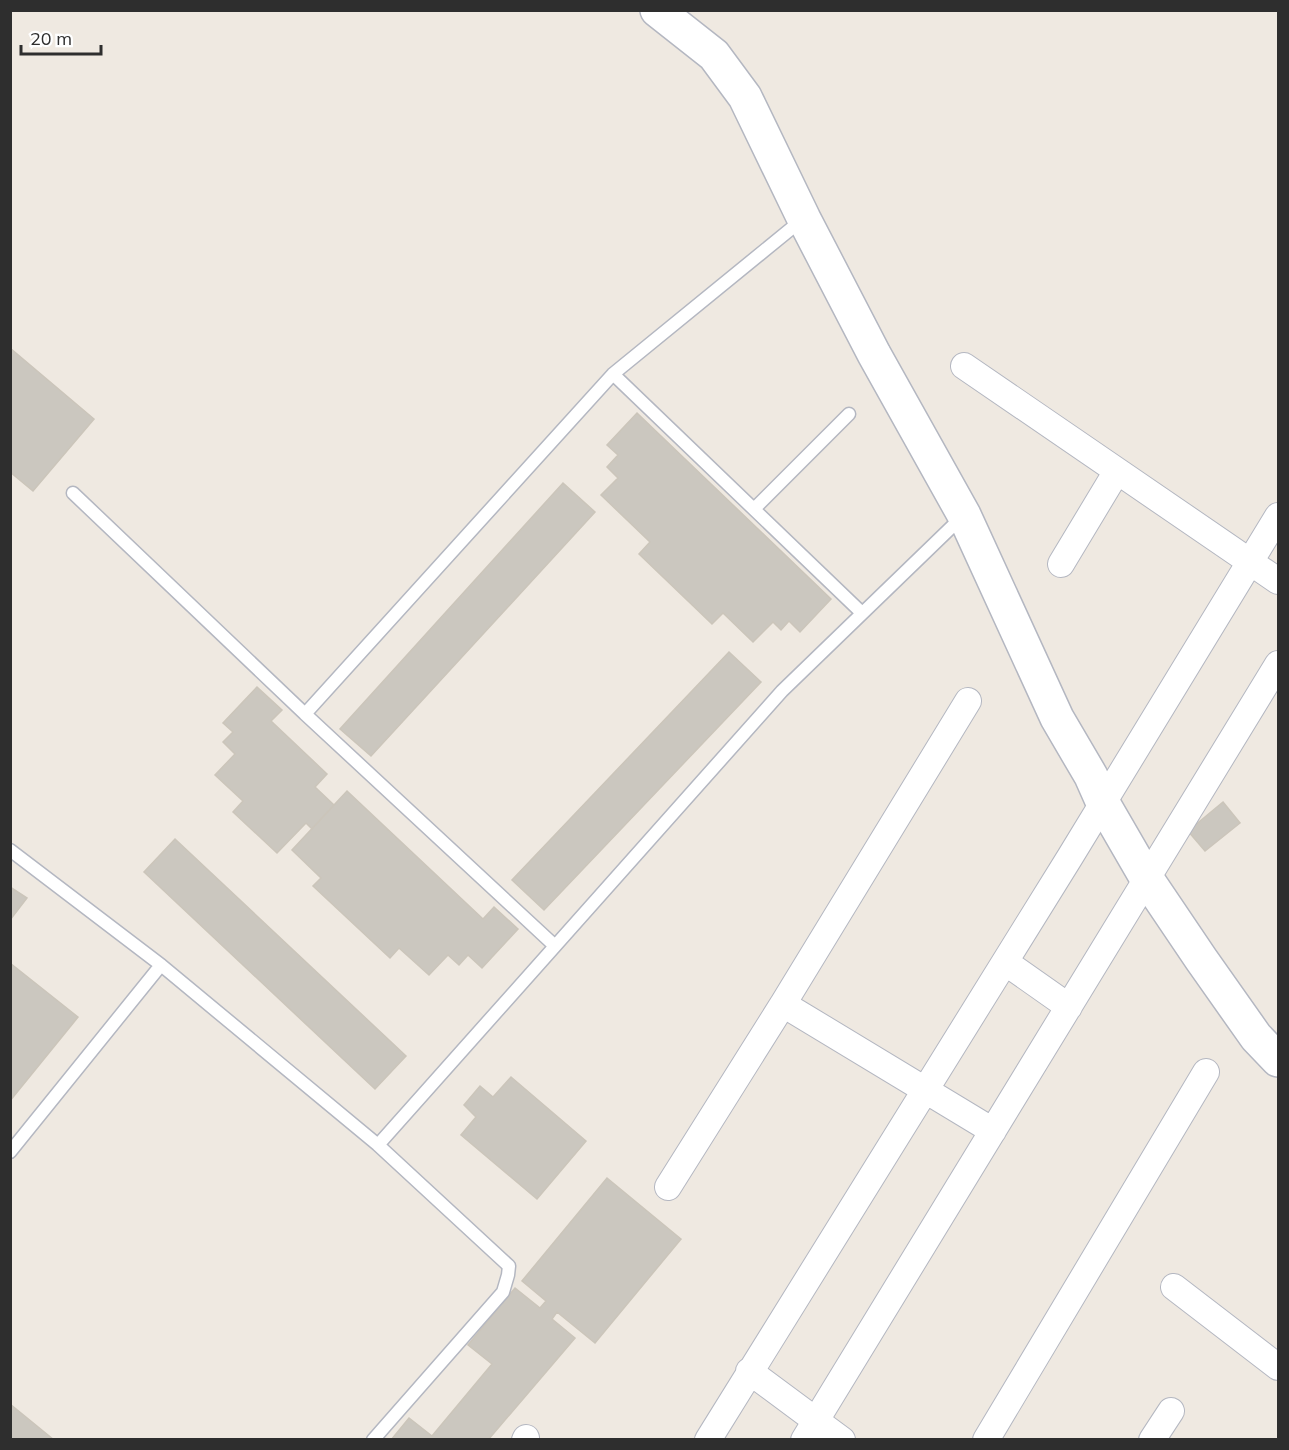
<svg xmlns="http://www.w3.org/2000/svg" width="1289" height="1450" font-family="Mulish,sans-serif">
<rect width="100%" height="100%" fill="#efe9e1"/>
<path fill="#cbc7bf" stroke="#cbc5ba" stroke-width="1.5" d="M10 348 94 419 33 491 10 472Z
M637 413 831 599 800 632 789 621 781 630 773 622 753 642 723 613 712 624 639 554 650 542 601 495 618 478 607 467 618 455 607 445Z
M563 483 595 512 371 756 340 729Z
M729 652 761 682 544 910 512 880Z
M257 687 282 710 271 721 327 774 315 787 334 805 312 829 306 823 277 853 233 812 243 801 215 775 235 754 223 742 233 732 223 723Z
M347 791 483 919 494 907 518 929 482 968 468 955 459 965 448 955 429 975 399 948 390 958 313 886 321 878 292 850Z
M1223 802 1240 823 1205 851 1188 831Z
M175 839 406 1056 375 1089 144 872Z
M10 887 27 898 10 920Z
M10 963 78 1017 10 1101Z
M511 1077 586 1141 537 1199 461 1135 476 1117 464 1105 480 1086 493 1097Z
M607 1178 681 1239 595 1343 557 1312 552 1319 575 1338 488 1440H391L409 1418 432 1436 492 1364 468 1345 515 1288 540 1308 546 1301 522 1281Z
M10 1404 54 1440H10Z"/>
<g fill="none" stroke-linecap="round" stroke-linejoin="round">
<defs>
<path id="lane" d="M613 374 862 613
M73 493 305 714 613 374 803 219
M754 509 849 414
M305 714 555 946
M10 850 161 965 378 1145
M10 1152 161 965
M373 1440 503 1292 508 1275 509 1266 378 1145 782 691 963 516"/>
<path id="street" d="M964 366 1278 581
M1061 564 1117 471
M968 701 783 1004 993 1131
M1005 962 1069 1007
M668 1187 783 1004
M1174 1287 1278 1367
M749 1371 842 1440
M525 1440 526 1438
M708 1440 1070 857 1278 516
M804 1440 1278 664
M986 1440 1206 1072
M1152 1440 1171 1411"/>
<path id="secondary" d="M657 10 714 55 745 97 804 219 874 354 964 515 1057 718 1091 776 1103 803 1147 879 1201 959 1256 1037 1278 1060"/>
</defs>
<use href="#lane" stroke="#b4b7c1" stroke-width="15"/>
<use href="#street" stroke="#b4b7c1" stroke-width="28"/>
<use href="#secondary" stroke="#b4b7c1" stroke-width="36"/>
<use href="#lane" stroke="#fff" stroke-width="12"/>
<use href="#street" stroke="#fff" stroke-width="26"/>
<use href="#secondary" stroke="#fff" stroke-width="33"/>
</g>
<rect width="1289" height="1450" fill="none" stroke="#2e2e2e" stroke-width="24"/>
<path d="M21 45v9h80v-9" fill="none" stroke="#2e2e2e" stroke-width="3"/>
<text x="30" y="45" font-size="18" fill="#2e2e2e" stroke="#ffffff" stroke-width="4.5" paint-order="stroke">20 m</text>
</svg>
